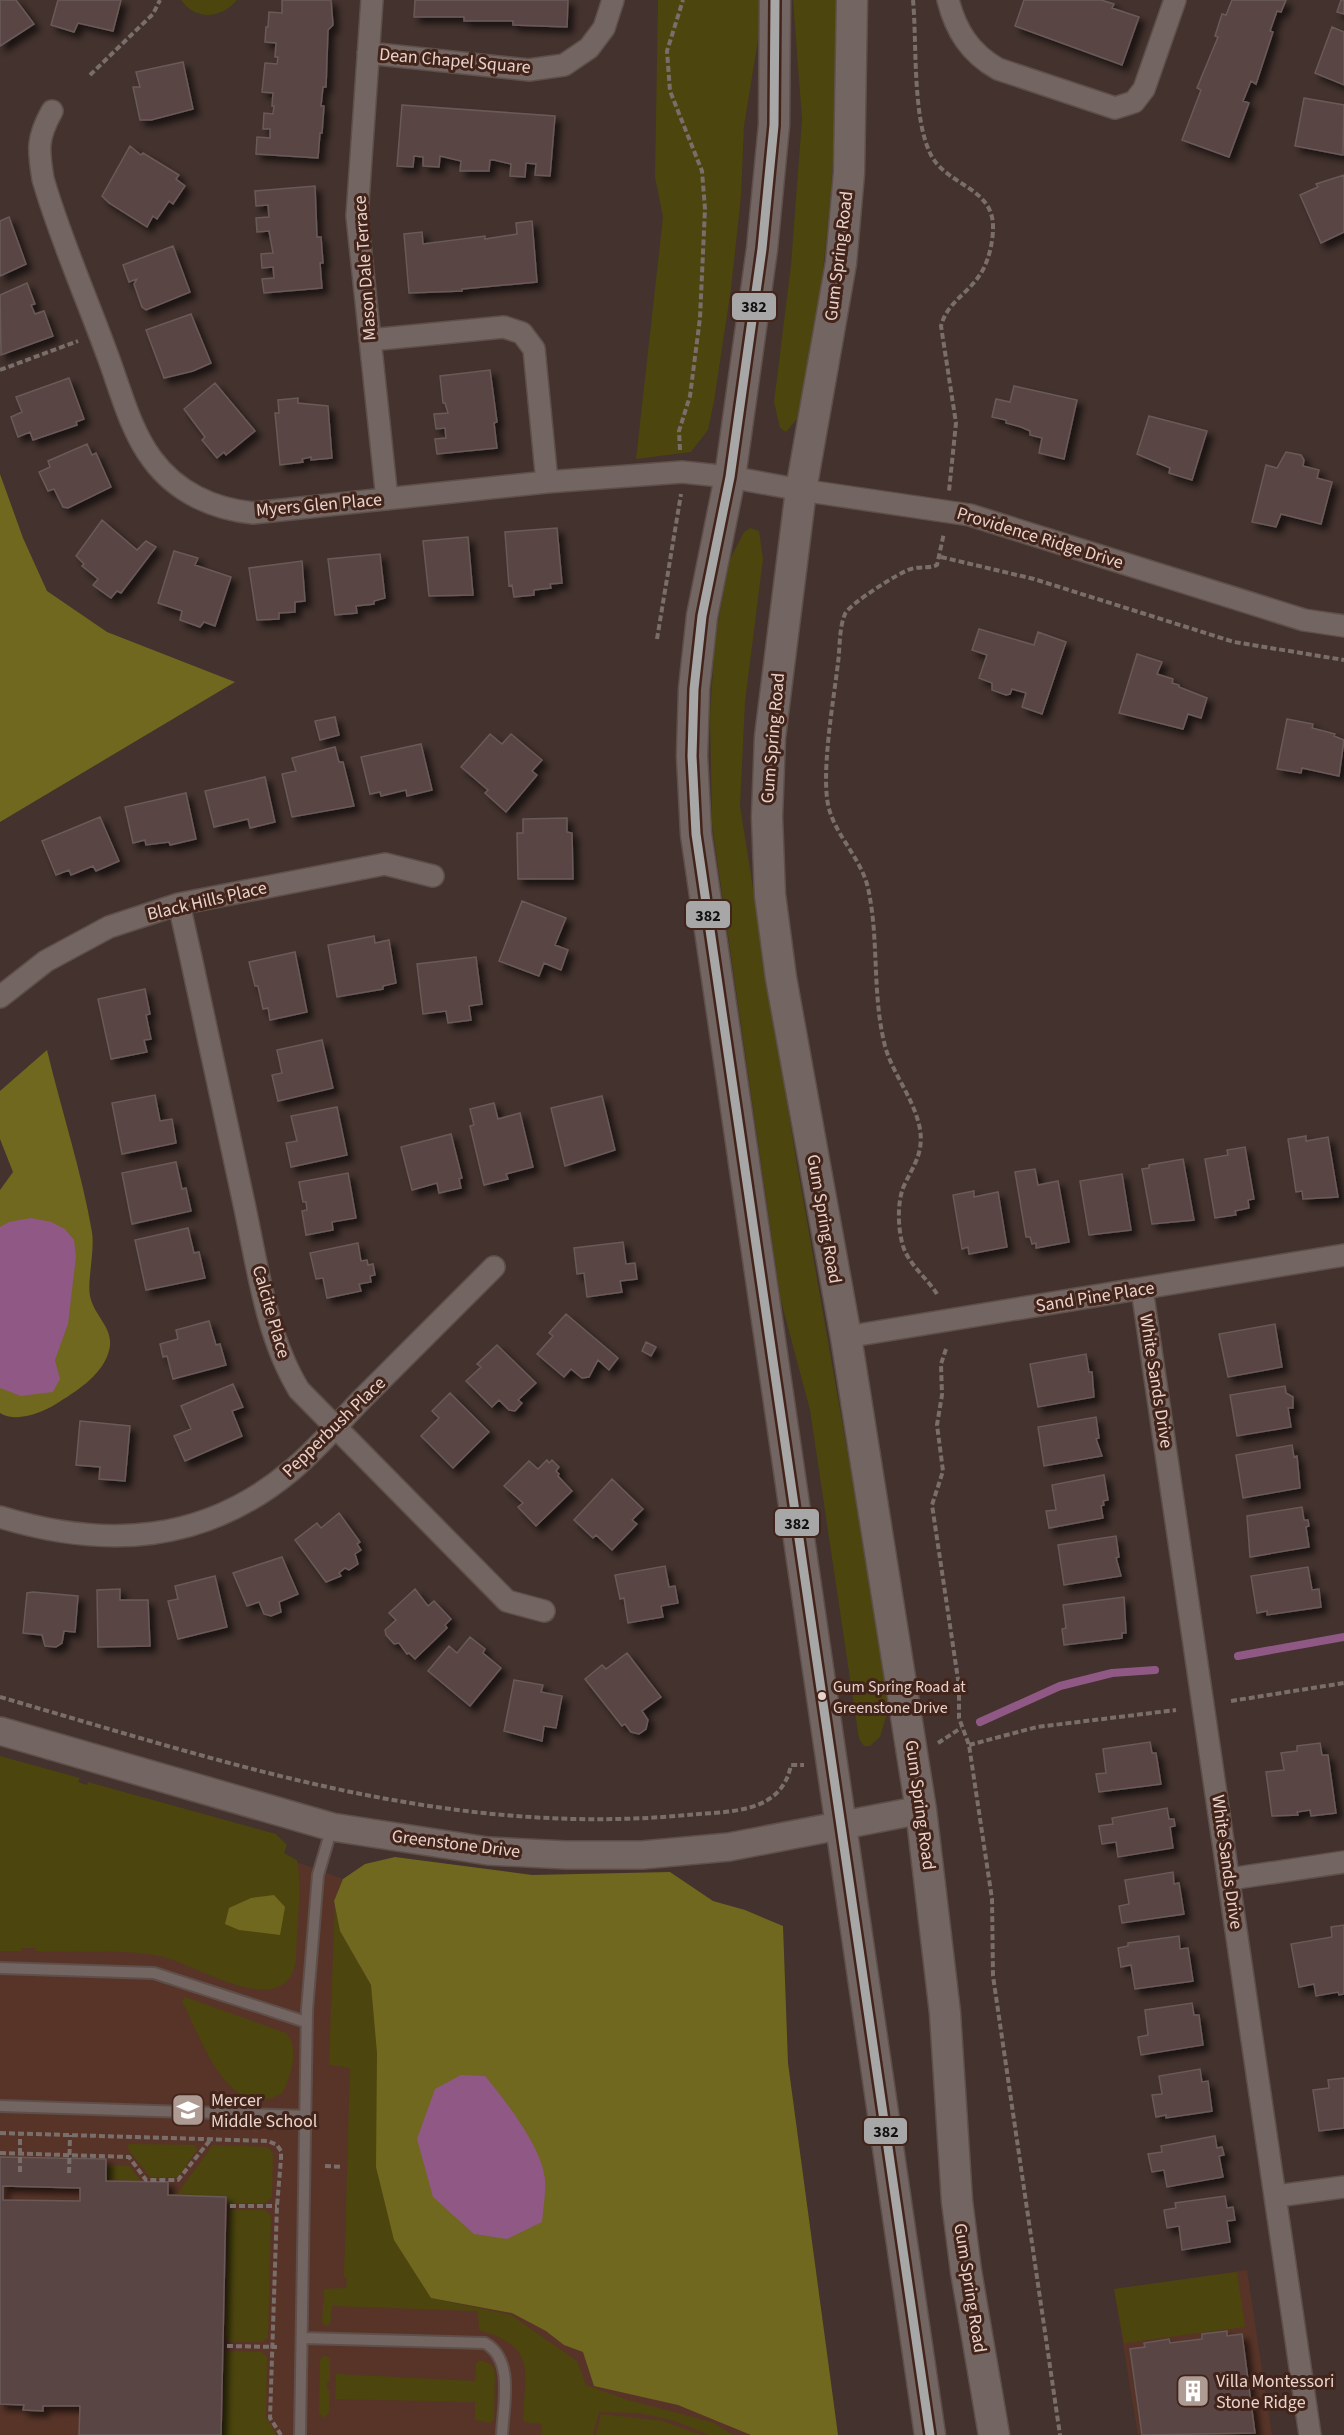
<svg xmlns="http://www.w3.org/2000/svg" width="1344" height="2435" font-family="'Source Sans 3',sans-serif">
<defs>
<filter id="shadow"><feDropShadow dx="5.5" dy="5.5" stdDeviation="3" flood-color="#0009"/></filter>
</defs>
<rect width="100%" height="100%" fill="#43322d"/>
<path fill="#583428" d="M0 1769 280 1856 343 1879 334 1901 340 1931 371 1985 494 2301 806 2435H0Z
M1247 2270 1272 2435H1138L1114 2289Z"/>
<path fill="#4c450e" d="M181 0H237C221 19 196 21 181 0Z
M658 0H763V9L744 126 741 196 731 289 714 401 708 430 691 452 636 459 663 217 655 177Z
M793 0H839C837 141 829 281 797 419L786 432 780 428 774 402 791 265 802 119Z
M750 528 759 531 763 559 745 702 740 806 796 1159 849 1461 856 1477 891 1700 880 1737 870 1746H864L859 1739 810 1410 781 1301 712 824 710 715 715 639 729 561 744 532Z
M0 1756 80 1778 78 1782 87 1785 88 1782 276 1834 287 1845 284 1853 297 1860C302 1885 298 1911 297 1937 296 1947 297 1959 294 1969 277 2018 196 1965 164 1957 123 1948 78 1953 36 1951V1948H21V1951H0Z
M335 1903 340 1931 371 1985 377 2052 431 2298 511 2315 577 2361 586 2385 628 2400 712 2422 733 2435H709L675 2421 639 2413 599 2412 593 2435H542V2424L525 2422 523 2420C525 2369 537 2347 479 2330L478 2311 332 2306 330 2324 326 2326 322 2322 324 2289 346 2288 347 2278 344 2277 350 2068 330 2065 329 2062Z
M185 1997 286 2033C300 2046 291 2078 282 2093 228 2125 201 2037 182 2001Z
M129 2144 195 2145 197 2150 178 2177H150L127 2148Z
M213 2145 267 2147 273 2153 272 2197 266 2203H228V2197L177 2194Z
M107 2165 129 2166 141 2181 107 2180Z
M229 2210H265L271 2216 268 2337 262 2342H230L225 2336Z
M1237 2272 1245 2327 1124 2343 1114 2289Z
M225 2351 262 2352 267 2357 266 2417 276 2435H222Z
M324 2355 330 2358V2381H327V2389L330 2390 329 2412 324 2418 319 2413 320 2360Z
M480 2360 492 2365 495 2372 494 2419 490 2423 475 2420V2402L335 2399 336 2374 475 2381 476 2363Z
M601 2414 663 2421 701 2435H596Z"/>
<path fill="#70681e" d="M0 474 23 538 47 591 107 632 235 682 0 822Z
M47 1050C61 1109 82 1173 92 1232 95 1251 87 1281 90 1296 95 1319 117 1329 108 1354 100 1377 75 1392 56 1404 41 1413 16 1423 0 1413V1190L13 1172 0 1139V1091Z
M395 1857 532 1875 670 1872 713 1901 745 1910 783 1926 788 2063 838 2435H751L678 2405 594 2386 583 2352 564 2345 546 2331 512 2313 431 2298 394 2240 376 2167 377 2053 371 1985 340 1931 334 1901 343 1879 365 1864Z
M274 1895 285 1907 280 1935 239 1930 225 1924 229 1908 251 1898Z"/>
<path fill="#8f5885" d="M31 1218 51 1222 65 1229 74 1240 76 1256 68 1324 55 1360 60 1379 53 1392 21 1396 0 1388V1227L9 1222Z
M461 2075 485 2076C505 2100 543 2149 545 2180 546 2194 543 2209 542 2222L507 2239 474 2234 433 2197 417 2139 435 2089Z"/>
<g fill="none" stroke-linecap="round" stroke-linejoin="round">
<path stroke="#8f5885" stroke-width="8" d="M1238 1656 1344 1637
M980 1722 1060 1686 1112 1673 1155 1670"/>
</g>
<path fill="#5a4445" stroke="#695a59" stroke-width="1.5" fill-rule="evenodd" filter="url(#shadow)" d="M0 0H16L34 24 0 46Z
M58 0H121L113 31 78 23 74 32 51 25Z
M282 0H331L333 25 328 30 326 87H323L321 106H324L322 133H320L318 158 256 154 257 137 270 138V129H263L264 113 273 114 274 106H272L273 93 262 92 265 63 277 64 278 57H275L276 43 265 42 266 27H268L269 12 282 13Z
M415 0H568L567 27 513 25V21H464V17H414Z
M1024 0H1101L1114 4 1112 8 1139 17 1122 65 1015 26Z
M1232 0H1286L1281 12 1277 11 1270 31 1273 32 1256 84 1251 81 1243 101 1249 103 1229 157 1182 140 1201 90 1197 88 1218 37 1215 36 1222 14 1226 15Z
M1341 0H1344V14L1337 12Z
M1332 27 1344 32V85L1315 73Z
M183 62 193 109 151 120H140L133 87H140L136 72Z
M1304 98 1344 105 1343 155 1295 146Z
M402 105 555 116 550 176 535 175 536 164 526 163 525 177 510 176 511 164 494 160H490L489 171H460L461 161 440 156 439 167 423 166V157L414 156 413 167 397 166Z
M130 146 141 155 143 153 179 175 176 179 185 186 173 204 169 201 157 219 153 216 147 227 109 203 102 196Z
M1344 175V232L1321 243 1300 195 1318 187 1316 184Z
M315 186 317 237H321L323 263H320L322 288 264 293 262 279 274 278 273 267 262 268 261 254 273 253 269 231 257 232 256 218 269 217 268 205 256 206 255 191Z
M9 217 26 264 0 276V221Z
M532 221 537 282 462 289V291L409 293 404 234 422 232 423 244 485 236V239L517 234 516 223Z
M173 246 190 292 146 310 142 307 134 284 137 279 129 282 123 265Z
M27 283 35 304 31 305 35 314 44 311 53 336 1 355 0 295Z
M191 314 211 363 193 371 164 378 146 330Z
M490 370 497 422 494 423 497 448 437 454 435 439 446 438 445 428 436 429 434 414 448 413 445 403H443L440 376Z
M69 378 84 419 76 422 77 425 33 440 30 432 18 437 11 417 22 412 16 397Z
M215 383 255 431 226 455 224 452 217 458 202 440 205 437 184 409Z
M1014 386 1077 400 1064 459 1039 453 1042 438 1030 435V431L1021 427 1006 423V420L992 417 996 399 1010 402Z
M298 398V403L328 406 332 458 311 460V457L302 459 303 462 280 465 275 413H279L278 400Z
M1149 416 1207 431 1192 480 1169 473 1170 468 1137 454Z
M87 444 92 455 96 453 111 487 68 508 63 507 54 489 48 491 39 472 50 467 48 461Z
M1286 452 1301 455 1304 460 1303 466 1319 470 1317 478 1332 482 1321 524 1281 514 1276 527 1252 522 1266 465 1277 468Z
M102 520 137 550 146 541 156 547 121 593 117 591 111 598 93 585 98 579 82 566 84 564 76 556Z
M557 528 562 583 550 584 551 588 534 590V595L514 597 512 585 509 586 505 532Z
M468 537 473 595 429 596 423 541Z
M174 551 198 558 195 565 231 577 215 626 204 622 200 627 180 620 182 611 158 603Z
M380 554 385 598 374 601V604L356 606 357 613 335 615 328 559Z
M302 561 305 601 295 602V612L279 613V619L257 620 249 568Z
M979 629 1034 645 1038 632 1066 642 1042 714 1022 707 1026 693 1012 689 1010 694 1006 695 992 690V683L979 678 987 655 972 650Z
M1137 654 1162 662 1157 674 1173 679 1172 683 1179 685V687L1207 698 1201 718 1188 714 1183 729 1119 713Z
M335 717 339 735 320 740 315 721Z
M1287 719 1313 724 1312 728 1335 734 1334 736 1344 740 1339 776 1302 768 1301 773 1277 769Z
M490 734 502 744 511 734 542 760 532 771 537 775 506 812 485 793 488 790 461 767Z
M421 744 432 790 407 796 406 790 381 796 380 792 370 794 361 757Z
M335 747 339 762H343L354 806 292 817 282 774 296 771 292 758Z
M265 777 275 822 250 828 248 819 214 827 205 791Z
M186 793 196 839 170 845 169 842 146 845 145 840 133 843 125 807Z
M100 817 119 861 96 871 93 866 71 875 69 870 56 875 42 841Z
M567 818V832L572 833 573 879H518L517 833H523V819Z
M522 901 566 918 555 945 568 950 561 970 544 963 539 976 499 961Z
M374 936 375 943 389 940 396 983 383 986V989L337 997 328 945Z
M295 952 307 1012 270 1020 268 1008 263 1009 258 986H255L249 962Z
M476 957 482 1004 469 1006 471 1020 448 1023 446 1011 423 1014 417 964Z
M145 989 150 1014 146 1015 151 1039 144 1040 147 1052 111 1059 98 999Z
M322 1040 333 1088 278 1101 272 1075 282 1073 277 1050Z
M155 1095 160 1121 172 1119 176 1143 122 1154 112 1103Z
M602 1096 615 1150 565 1166 551 1108Z
M494 1103 498 1119 520 1113 533 1167 506 1174 508 1179 484 1185 470 1126 474 1125 470 1109Z
M337 1107 347 1155 291 1167 286 1143 297 1141 291 1116Z
M451 1134 462 1178 459 1179 461 1188 439 1193 437 1183 412 1190 401 1147Z
M1306 1136V1141L1328 1137 1338 1197 1303 1199 1302 1191 1296 1192 1288 1139Z
M1245 1147 1254 1199 1248 1200 1249 1208 1235 1211 1236 1215 1215 1218 1205 1159 1228 1155 1227 1150Z
M1183 1159 1194 1220 1152 1224 1142 1169 1149 1168V1165Z
M176 1162 182 1189 186 1188 191 1211 132 1224 122 1173Z
M1035 1169 1038 1185 1058 1181 1069 1242 1036 1248V1243L1032 1244 1030 1237H1026L1015 1172Z
M348 1173 356 1218 332 1222 333 1230 306 1235 302 1211 307 1210 306 1202H303L299 1182Z
M1122 1174 1131 1230 1089 1235 1080 1181Z
M974 1191V1197L998 1192 1007 1247 969 1254 968 1247 962 1249 953 1195Z
M188 1228 194 1253 199 1252 205 1278 146 1290 135 1240Z
M623 1242 626 1264 635 1263 637 1279 620 1281 622 1292 587 1297 584 1273 577 1274 574 1248Z
M358 1243 361 1261 367 1260 368 1265 373 1264 375 1275 370 1276 371 1282 359 1284 361 1291 327 1298 323 1278 316 1279 310 1253Z
M566 1314 618 1358 609 1370 598 1360 589 1377 582 1378 571 1369 564 1377 537 1354 553 1336 549 1333Z
M209 1321 216 1345 220 1344 226 1365 173 1379 167 1356 163 1357 160 1344 178 1339 176 1330Z
M1275 1324 1282 1367 1228 1377 1219 1334Z
M646 1342 656 1347 651 1356 642 1351Z
M497 1345 536 1383 518 1400 522 1403 515 1411 509 1410 499 1400 492 1407 466 1381 481 1367 477 1364Z
M1086 1354 1089 1372H1092L1094 1397 1038 1407 1030 1364Z
M233 1384 243 1407 232 1411 242 1436 185 1461 174 1436 191 1429 181 1406Z
M1285 1386 1286 1393 1293 1397V1408H1288L1291 1427 1237 1436 1230 1395Z
M450 1393 489 1432 453 1468 421 1436 439 1418 432 1411Z
M1096 1417 1099 1438 1096 1439 1102 1456 1044 1466 1038 1427Z
M80 1421 130 1426 125 1481 99 1479 100 1467 76 1465Z
M1292 1445 1294 1457 1297 1456 1300 1488 1243 1498 1236 1455Z
M547 1460 549 1463 552 1460 559 1467 556 1471 559 1474 558 1476 572 1491 536 1526 518 1507 523 1503 504 1486 529 1461 538 1469Z
M1104 1475 1108 1500 1103 1501 1104 1505 1101 1506 1103 1518 1049 1528 1046 1511 1056 1510 1052 1485Z
M612 1479 643 1509 632 1520 637 1524 612 1550 596 1535 593 1538 574 1520Z
M1302 1507 1304 1520H1308L1309 1526 1306 1527 1309 1547 1250 1557 1247 1516Z
M339 1513 360 1542 357 1544 361 1550 355 1554 358 1564 349 1570 345 1568 339 1573 341 1576 326 1582 295 1540 317 1523 321 1528Z
M1116 1536 1119 1557 1116 1558 1121 1576 1064 1585 1058 1545Z
M282 1557 298 1594 279 1602 281 1612 271 1616 264 1614 259 1602 247 1606 233 1573Z
M665 1566 669 1587 675 1586 678 1603 661 1606 663 1617 628 1623 624 1598 620 1599 615 1575Z
M1308 1567 1312 1590 1319 1589 1321 1607 1267 1615V1611L1257 1613 1251 1576Z
M215 1576 227 1627 178 1639 168 1601 178 1599 175 1586Z
M120 1589V1600H148L150 1646 98 1647 97 1590Z
M415 1589 428 1606 434 1601 451 1619 445 1625 447 1628 415 1659 409 1653 407 1654 399 1643 394 1644 386 1635 385 1630 396 1620 389 1613Z
M33 1592 78 1596 75 1632 64 1631 62 1643 56 1647 45 1646 42 1635 23 1633 27 1593Z
M1124 1597 1126 1633H1122V1638L1064 1645 1062 1629 1066 1628 1063 1605Z
M470 1637 485 1649 483 1653 501 1668 470 1706 428 1671 449 1646 457 1653Z
M627 1653 661 1697 642 1711 648 1720 646 1729 639 1734 631 1732 625 1724 622 1726 585 1679 602 1665 606 1669Z
M514 1680 543 1685 541 1692 562 1696 556 1728 544 1726 542 1741 504 1731Z
M1150 1742 1152 1753H1156L1161 1784 1099 1792 1096 1774 1106 1773 1103 1749Z
M1320 1743 1322 1755H1328L1336 1813 1311 1816 1310 1810 1297 1812 1298 1815 1272 1816 1266 1772 1284 1770 1281 1753 1297 1751V1746Z
M1167 1808 1169 1819H1174L1175 1826 1170 1827 1173 1848 1118 1857 1116 1842 1102 1844 1099 1826 1113 1824 1112 1818Z
M1173 1872 1174 1884 1179 1883 1184 1914 1122 1923 1119 1906 1129 1904 1125 1880Z
M1344 1925V1994L1339 1995 1338 1992 1316 1996 1314 1984 1299 1987 1291 1944 1332 1937 1331 1927Z
M1179 1936 1180 1949 1188 1948 1193 1981 1135 1989 1131 1965 1121 1967 1118 1948 1128 1946V1943Z
M1192 2003 1194 2015H1199L1203 2045 1141 2055 1138 2037 1148 2035 1145 2010Z
M1200 2069 1202 2082 1208 2081 1212 2111 1166 2118V2115L1156 2117 1152 2095 1162 2094 1159 2076Z
M1344 2078V2128L1319 2131 1313 2090 1329 2088 1328 2080Z
M1215 2136 1217 2148 1222 2147 1224 2155 1219 2156 1223 2177 1167 2187 1164 2170 1152 2172 1148 2154 1162 2152 1161 2146Z
M0 2157 106 2159V2181L168 2182V2195L226 2197 221 2435H79L80 2406H43V2411L23 2410 24 2405 0 2404ZM3 2186 80 2188V2201L3 2200Z
M1225 2196 1227 2208 1233 2207 1235 2220 1227 2221 1230 2242 1182 2250 1179 2226 1167 2228 1164 2210 1176 2208 1175 2203Z
M1227 2331V2336L1242 2334 1255 2433 1142 2435 1130 2349 1145 2347 1144 2343 1169 2339 1170 2343 1202 2339V2334Z"/>
<g fill="none" stroke-linecap="round" stroke-linejoin="round">
<defs>
<path id="service" d="M0 1968 154 1973 306 2022
M0 2106 306 2116
M302 2338 485 2343C515 2360 503 2406 502 2435
M300 2435 307 2010 318 1875 332 1827"/>
<path id="minor" d="M372 0 357 216 387 499
M948 0C956 31 970 53 998 69L1115 108 1134 102 1144 89 1175 0
M368 53 529 70 564 65 589 48 604 28 613 0
M52 111C37 138 38 149 43 179 60 238 86 296 107 354 120 388 130 430 152 459 176 492 213 509 253 513L547 482 682 472 730 477 801 490 970 515 1304 620 1344 626
M370 340 504 327 522 333 534 349 547 482
M179 904C201 1002 222 1100 243 1199 257 1262 265 1334 299 1390L507 1601 544 1611
M0 997 46 961 109 927 179 904 385 864 433 876
M1142 1289 1310 2435
M846 1337 1344 1255
M0 1517C105 1549 204 1544 292 1470 317 1449 339 1423 362 1399 406 1355 450 1311 494 1267
M1230 1879 1344 1862
M1277 2196 1344 2187"/>
<path id="tertiary" d="M0 1731 332 1827 488 1851 566 1855H642L729 1847 921 1810"/>
<path id="secondary" d="M775 0 774 125 762 249 730 477 702 616 694 689 692 756 696 834 930 2435
M852 0 849 173 841 263 801 490 770 737 767 817 770 895 781 978 846 1337 921 1810 945 2013 957 2201 966 2271 994 2435"/>
</defs>
<use href="#service" stroke="#5e4f4a" stroke-width="14"/>
<use href="#minor" stroke="#5e4f4a" stroke-width="24"/>
<use href="#tertiary" stroke="#5e4f4a" stroke-width="30"/>
<use href="#secondary" stroke="#5e4f4a" stroke-width="33"/>
<path stroke="#7a6e6a" stroke-width="4" stroke-dasharray="6 3" stroke-linecap="butt" d="M913 0C917 43 912 118 931 155 947 186 994 187 993 228 993 243 988 264 979 276 966 295 947 303 941 326L956 423 949 491
M90 75 153 14 160 0
M0 370 78 341
M680 450 679 431 690 396 700 318 705 209 702 171 670 91 667 51 683 0
M941 557 1034 579 1234 642 1344 660
M657 639 681 494
M937 1294C927 1278 909 1265 903 1246 898 1229 897 1205 903 1188 912 1167 924 1155 920 1129 914 1098 893 1075 885 1046 872 995 879 943 869 893 864 862 839 840 830 812 819 781 834 698 838 663 840 648 839 628 845 614 848 605 901 571 911 569 920 566 928 569 937 565L944 533
M946 1349 941 1364 942 1395 937 1425 943 1471 932 1505 959 1686V1718L969 1745 992 1899 993 1976 1060 2435
M0 1697C228 1763 446 1838 687 1815 728 1811 781 1815 791 1765H804
M1231 1701 1344 1683
M938 1743 961 1728
M969 1745 1037 1727 1176 1710
M0 2133 268 2141 277 2145 281 2151V2159L277 2206 270 2418 281 2435
M0 2153 129 2157 146 2180H178L211 2139
M325 2166 343 2167
M20 2172V2134
M69 2173 70 2135
M230 2206H277
M227 2346 277 2347"/>
<use href="#service" stroke="#736561" stroke-width="10"/>
<use href="#minor" stroke="#736561" stroke-width="21"/>
<use href="#tertiary" stroke="#736561" stroke-width="27"/>
<use href="#secondary" stroke="#736561" stroke-width="30"/>
<defs>
<path id="bus-1" d="M775 0 774 125 762 249 730 477 702 616 694 689 692 756 696 834 930 2435"/>
</defs>
<use href="#bus-1" stroke="#42241a" stroke-width="14"/>
<use href="#bus-1" stroke="#a7a7a7" stroke-width="9"/>
</g>
<defs>
<symbol id="school-square" viewBox="-11 -11 22 22"><rect x="-9" y="-9" width="18" height="18" rx="4" fill="#ae9b94" stroke="#42241a"/><path d="M0-5L7-2L0 1L-7-2ZM-4 1L0 2.5L4 1V4Q0 6-4 4Z" fill="#fff"/></symbol>
<symbol id="building-square" viewBox="-11 -11 22 22"><rect x="-9" y="-9" width="18" height="18" rx="4" fill="#ae9b94" stroke="#42241a"/><path d="M-4-6H4V6H1V3H-1V6H-4ZM-2.5-4.3h1.7v1.8h-1.7ZM.8-4.3h1.7v1.8H.8ZM-2.5-1h1.7V.8h-1.7ZM.8-1h1.7V.8H.8Z" fill="#fff"/></symbol>
</defs>
<g fill-rule="evenodd">
<use href="#school-square" x="169" y="2091" width="38" height="38"/>
<use href="#building-square" x="1174" y="2372" width="38" height="38"/>
</g>
<circle fill="#e8d3cc" stroke="#42241a" stroke-width="2" cx="822" cy="1696" r="5"/>
<g text-anchor="middle" dominant-baseline="central" stroke-width="6" stroke-linejoin="round" paint-order="stroke">
<g font-size="16" fill="#e8d3cc" stroke="#42241a" text-anchor="start">
<text x="833" y="1687">Gum Spring Road at<tspan x="833" dy="21">Greenstone Drive</tspan></text>
</g>
<g font-size="18" fill="#e8d3cc" stroke="#42241a">
<text transform="translate(455 61) rotate(5)">Dean Chapel Square</text>
<text transform="translate(839 256) rotate(-83)">Gum Spring Road</text>
<text transform="translate(365 268) rotate(-94)">Mason Dale Terrace</text>
<text transform="translate(319 505) rotate(-5)">Myers Glen Place</text>
<text transform="translate(1040 538) rotate(17)">Providence Ridge Drive</text>
<text transform="translate(773 738) rotate(-85)">Gum Spring Road</text>
<text transform="translate(207 901) rotate(-13)">Black Hills Place</text>
<text transform="translate(824 1219) rotate(80)">Gum Spring Road</text>
<text transform="translate(1095 1297) rotate(-9)">Sand Pine Place</text>
<text transform="translate(271 1312) rotate(74)">Calcite Place</text>
<text transform="translate(1156 1381) rotate(81)">White Sands Drive</text>
<text transform="translate(334 1427) rotate(-44)">Pepperbush Place</text>
<text transform="translate(920 1805) rotate(82)">Gum Spring Road</text>
<text transform="translate(456 1844) rotate(7)">Greenstone Drive</text>
<text transform="translate(1227 1862) rotate(82)">White Sands Drive</text>
<text transform="translate(970 2288) rotate(81)">Gum Spring Road</text>
</g>
<g font-size="18" fill="#e8d3cc" stroke="#42241a" text-anchor="start">
<text x="211" y="2100">Mercer<tspan x="211" dy="21">Middle School</tspan></text>
<text x="1216" y="2381">Villa Montessori<tspan x="1216" dy="21">Stone Ridge</tspan></text>
</g>
</g>
<g stroke="#42241a" stroke-width="2">
<rect x="731" y="292" width="46" height="29" rx="6" fill="#a7a7a7"/>
<rect x="685" y="900" width="46" height="29" rx="6" fill="#a7a7a7"/>
<rect x="774" y="1508" width="46" height="29" rx="6" fill="#a7a7a7"/>
<rect x="863" y="2117" width="45" height="28" rx="6" fill="#a7a7a7"/>
</g>
<g font-size="16" text-anchor="middle" font-weight="bold" fill="#111">
<text x="754" y="312">382</text>
<text x="708" y="921">382</text>
<text x="797" y="1529">382</text>
<text x="886" y="2137">382</text>
</g>
</svg>
